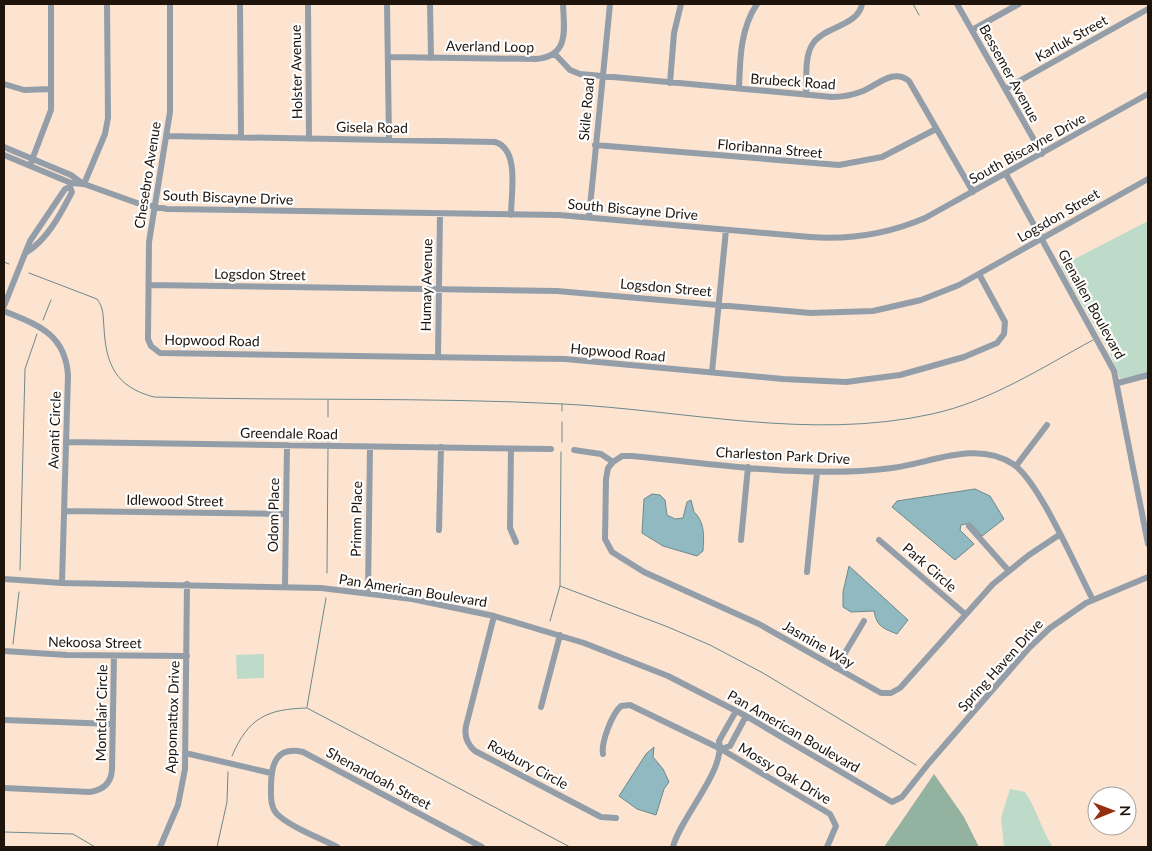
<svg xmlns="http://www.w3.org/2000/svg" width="1152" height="851" font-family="Lato,sans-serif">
<rect width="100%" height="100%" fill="#fce4d1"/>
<path fill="#bedbc9" d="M1148 221V373L1120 379 1110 353 1061 266Z
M264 654V678L237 679 236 655Z
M1010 789 1025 792C1037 809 1041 830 1053 847H1004L1001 818Z"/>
<path fill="#93b29f" d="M934 774 964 817 979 847H884Z"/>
<path fill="#91b9c1" stroke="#6e888b" d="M975 489 990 496 1004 519 982 536 970 523 961 525 960 530 974 544 955 560 892 507 897 501Z
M652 494 660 495 665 500 667 515 675 519 683 518 687 502 691 500 694 512C705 522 704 537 703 551L697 556 663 546 642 533 644 499Z
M849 566 908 620 897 634C883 628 877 627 874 611L851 612 843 607V592Z
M654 747 653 757 663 769 669 782 664 789 656 815 637 809 619 796 646 754Z"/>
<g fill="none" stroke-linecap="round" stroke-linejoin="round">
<path stroke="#6e888b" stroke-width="1" d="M913 4 919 15
M4 262 9 264
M29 273 97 299C104 308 103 317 104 328 106 365 116 387 154 397 290 401 427 397 563 404 685 410 810 441 932 414 991 401 1041 368 1093 340
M43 320 51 300
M562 411V404
M328 417V400
M328 442V436
M562 442V422
M561 452 560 586 668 627 710 645 763 673 916 765
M20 570 25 369 37 334
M327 573 328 448
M550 621 560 586
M13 644 19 592
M307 707 326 598
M232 756C248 718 267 709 307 708L570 847
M4 832 73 834 95 847
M217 847 227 802 228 772"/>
<path stroke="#949ea9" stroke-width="6" d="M170 4V112L149 242 148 339 151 346 160 353 565 359 783 379 846 382 900 375 964 357 997 343 1004 334 1005 322 979 274
M240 4 241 138
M308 4 309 139
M387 4 389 140
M430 4 431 58
M957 4 1042 154
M972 30 1019 4
M554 53 570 70 580 74 832 97C843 97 853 95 863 91 878 85 893 68 909 81L973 192
M388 57 536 59C570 56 564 29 563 4
M670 83 674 33 681 4
M4 84 24 90 51 89
M739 89C740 60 740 29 757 4
M1005 89 1148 9
M806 95C807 81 804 58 812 45 823 26 858 27 862 4
M166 136 495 142C520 149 511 194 511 215
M595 145 839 165 882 157 936 129
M4 147 71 175 83 184
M4 155 71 183 84 184 137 203 167 209 559 215 810 237C851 240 888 234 925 218L1148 94
M30 165 51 110V4
M1006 174 1114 371 1148 544
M84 184 105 134 108 118 107 4
M589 217 610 4
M149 285 557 291 811 313 873 311 921 300 959 285 1148 179
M4 306 30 241 65 189 70 187 72 192C61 213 48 239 27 252
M4 311C37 325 65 333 68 375L62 583
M438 357 440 214
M712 372 726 230
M1118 383 1148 375
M66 442 551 449
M511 449 510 528 516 542
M574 450 601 454 613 462 622 456H632C717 464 806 479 892 468 931 463 976 440 1013 464 1039 481 1076 568 1093 600
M613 462 608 468 606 479 605 539 612 552 644 572 759 624 881 693H891L900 688 993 584 1029 555 1059 535
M1016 466 1047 425
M64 511 286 514
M969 526 1008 570
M439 530 441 447
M741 540 748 467
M879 540 965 614
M807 572 817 472
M4 579 62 583 321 588 412 599 494 616 584 643 668 676 746 716 892 802 902 797 929 763 1029 648 1050 628 1086 603 1148 577
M285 586 287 445
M368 592 370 447
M494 616 466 726C464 736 467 744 475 751L601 817 616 818
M4 651 67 655 187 656
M836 668 864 621
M541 707 560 635
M4 720 113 724
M721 749 730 746 746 716
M185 753 271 773
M603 754C601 742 612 714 621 706L630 705 721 749 830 814 836 826 827 847
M4 788 90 792C103 790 111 783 112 770L114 656
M160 847 178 805 185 769 187 584
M337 847C320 838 288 826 276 813 270 805 271 795 271 787 271 764 276 746 303 752L482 847
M673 847C680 818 726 770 719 741L736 711"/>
</g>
<g text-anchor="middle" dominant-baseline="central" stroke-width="4.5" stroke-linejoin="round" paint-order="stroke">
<g font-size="14" fill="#1e140c" stroke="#fff">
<text transform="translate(1071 38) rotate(-29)">Karluk Street</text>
<text transform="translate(490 46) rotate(1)">Averland Loop</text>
<text transform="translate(296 72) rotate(-91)">Holster Avenue</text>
<text transform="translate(1010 73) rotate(61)">Bessemer Avenue</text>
<text transform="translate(793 81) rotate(4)">Brubeck Road</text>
<text transform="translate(586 109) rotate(-85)">Skile Road</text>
<text transform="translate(372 127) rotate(1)">Gisela Road</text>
<text transform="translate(770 148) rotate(5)">Floribanna Street</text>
<text transform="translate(1027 148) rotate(-29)">South Biscayne Drive</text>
<text transform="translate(147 175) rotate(-81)">Chesebro Avenue</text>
<text transform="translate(228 197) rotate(2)">South Biscayne Drive</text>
<text transform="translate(633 209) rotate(5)">South Biscayne Drive</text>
<text transform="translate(1058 215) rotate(-30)">Logsdon Street</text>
<text transform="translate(260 274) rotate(1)">Logsdon Street</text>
<text transform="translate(426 285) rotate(-89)">Humay Avenue</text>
<text transform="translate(666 287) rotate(5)">Logsdon Street</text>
<text transform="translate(1092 304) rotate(61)">Glenallen Boulevard</text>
<text transform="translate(212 340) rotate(1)">Hopwood Road</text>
<text transform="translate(618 352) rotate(5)">Hopwood Road</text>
<text transform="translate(54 430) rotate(-88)">Avanti Circle</text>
<text transform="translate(289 433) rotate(1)">Greendale Road</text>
<text transform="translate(783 455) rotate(3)">Charleston Park Drive</text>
<text transform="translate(175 500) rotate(1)">Idlewood Street</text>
<text transform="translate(273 515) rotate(-89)">Odom Place</text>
<text transform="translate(356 519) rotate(-89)">Primm Place</text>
<text transform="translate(930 567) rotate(41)">Park Circle</text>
<text transform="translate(413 590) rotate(9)">Pan American Boulevard</text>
<text transform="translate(95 642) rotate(1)">Nekoosa Street</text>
<text transform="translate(819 644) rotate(30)">Jasmine Way</text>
<text transform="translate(1000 665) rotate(-48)">Spring Haven Drive</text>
<text transform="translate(101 713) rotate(-89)">Montclair Circle</text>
<text transform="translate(172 717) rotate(-88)">Appomattox Drive</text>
<text transform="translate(794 731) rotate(30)">Pan American Boulevard</text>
<text transform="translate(528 764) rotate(28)">Roxbury Circle</text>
<text transform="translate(785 773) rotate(31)">Mossy Oak Drive</text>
<text transform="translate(379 778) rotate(28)">Shenandoah Street</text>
</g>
</g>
<rect width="1152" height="851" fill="none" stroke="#1e140c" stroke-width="10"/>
<g transform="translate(1112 811) rotate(89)"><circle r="24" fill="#ffffff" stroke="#a5a19e"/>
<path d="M0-4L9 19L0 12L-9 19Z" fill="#962e12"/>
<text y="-8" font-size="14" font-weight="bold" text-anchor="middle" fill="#1e140c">N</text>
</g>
</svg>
